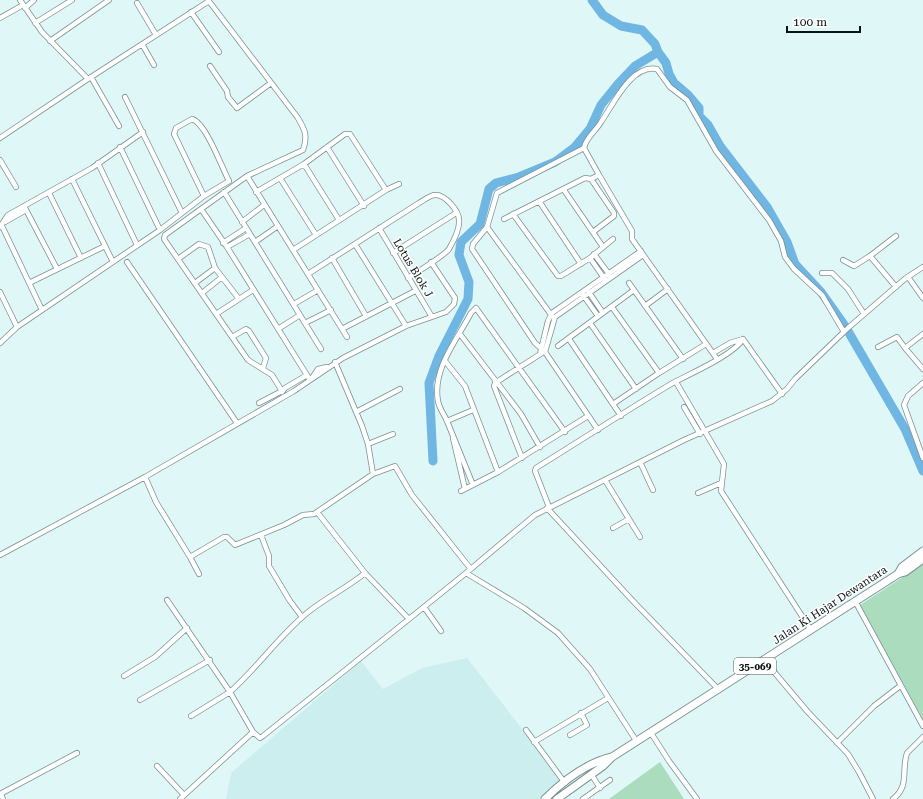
<svg xmlns="http://www.w3.org/2000/svg" width="923" height="799" font-family="'Roboto Serif',serif">
<rect width="100%" height="100%" fill="#e0f7f8"/>
<path fill="#cdeeef" d="M467 658 561 779 541 799H226L231 773 361 661 383 689 422 668Z"/>
<path fill="#abdcbe" d="M923 564V721L860 605Z
M660 762 684 799H609Z"/>
<g fill="none" stroke-linecap="round" stroke-linejoin="round">
<path stroke="#6fb6e2" stroke-width="9" d="M658 52 666 63 669 74 674 83 688 95 699 108V116L708 125 720 146 767 207 787 242 795 264 821 292 845 326 905 429 923 471
M433 461 429 383 439 356 468 299 469 282 459 255 461 242 480 224 489 189 496 183 519 177 555 162 575 147 590 129 601 105 618 84 635 66 658 52 655 44 642 30 621 26 603 15 592 0"/>
<defs>
<path id="minor" d="M20 0 42 32 88 79
M208 0 298 118C305 130 308 136 303 150L247 176 201 209 227 247 310 380
M137 3 156 35
M25 8 34 0
M191 12 219 52
M0 18 23 5
M35 23 72 0
M50 41 109 0
M142 44 154 65
M210 66 227 91 228 97 237 108 271 83
M91 77 119 126
M125 97 182 213
M0 138 88 79 209 1
M120 147 160 230
M327 147 364 206
M584 148 497 193 487 227 473 244 472 249 535 343 545 352 598 430
M0 160 16 187
M98 163 137 245
M304 164 339 220
M599 175 632 231V239L717 359
M247 176 347 337
M280 178 316 235
M72 179 113 262
M591 179 599 175 584 148C586 137 596 131 601 122 613 105 631 64 657 69L670 87 687 100 716 151 769 220 781 241 785 257 794 269 822 295 844 332
M564 190 603 247
M224 192 321 349
M256 192 304 164 345 134H350L386 190
M49 193 81 258
M539 201 581 264
M24 206 57 269
M201 209 165 235 164 239 248 360 272 375 282 391 259 403
M513 214 558 276H561L590 258 613 239
M504 219 585 178 591 179 614 213V216L593 232
M5 222 26 210
M242 222 264 205
M2 226 42 310
M0 227 8 215 92 168 143 132
M487 227 552 316
M379 228 432 317
M255 242 278 226
M223 243 246 228
M355 244 406 326
M227 247 250 234
M293 250 386 190 399 184
M393 253 456 213
M594 254 609 274
M870 256 896 236
M332 258 366 316
M590 258 604 278
M178 259 199 244 208 247 215 268 239 299
M843 260 854 266 870 256 896 287
M127 262 237 423
M822 273H832L848 289 864 314
M308 274 419 203C423 201 430 195 435 195 445 194 459 211 459 220 460 228 453 242 449 249 444 256 417 272 408 278
M908 277 923 298
M29 283 105 246
M195 283 215 268
M629 283 683 359
M588 291 603 313
M0 292 17 327
M202 293 222 277
M583 295 598 316
M294 304 318 290
M645 306 668 289
M612 307 659 373
M216 314 253 290
M305 323 331 310
M590 323 636 389
M278 329 300 315
M342 329 415 291
M460 334 521 414 540 447
M923 334 905 348 923 369
M232 337 246 329 249 331 266 358 263 368
M569 339 621 416
M0 343 17 327 160 230 204 196 229 181C222 168 206 123 192 119L176 128 174 134 204 196
M558 346 634 290
M878 347 897 337 905 348
M545 352 555 317 643 255
M713 353 730 343 743 339
M540 354 548 321 552 313 641 251
M445 361 465 386 498 472
M335 362 362 426 368 444 373 474
M312 378 318 369 327 367
M676 382 724 464 721 491 811 630
M923 383 908 396 904 405 923 458
M282 392 285 388 307 375
M613 404 659 373 706 344
M684 407 700 434
M356 412 400 389
M447 421C444 414 439 408 438 401 432 369 457 340 471 313L476 308 565 432
M453 438 465 489
M368 444 393 434
M522 458 494 386 495 383 542 353
M640 462 653 490
M145 477 156 502 190 557 224 537H227L235 545 284 525 303 515 314 514 373 474 395 466 412 495 470 568
M605 480 640 537
M473 485 447 421 473 410
M461 491 498 472 588 416
M698 493 721 483
M549 507 535 471 536 468C581 440 626 411 671 384 689 374 734 355 743 339L782 394
M547 508 632 600 719 690
M317 512 365 573
M613 528 629 519
M261 535 269 556V566L290 601 302 617
M0 555 145 477 294 391 343 358 406 326 446 312 454 304 455 298 431 262
M190 557 199 574
M466 573 535 515 684 440 772 401 787 389 795 379 848 328 906 278 923 267
M167 600 230 692 191 716
M855 601 923 726
M424 607 441 631
M764 660 807 711 848 754 859 772 873 799
M124 676 155 657 187 628
M140 700 210 660
M526 730 565 783
M253 732 260 738 263 736 409 619
M651 733 669 761 697 799
M570 735 587 725 581 713
M534 742 608 698
M837 743 874 706 900 686
M157 766 184 795
M591 774 600 788
M3 799 1 794 2 793 77 753
M180 799 253 732 230 692C258 667 279 636 307 613 325 598 347 588 365 573L409 619 466 573 524 608 558 633 590 669 637 742
M583 799 610 780
M893 799C910 786 901 770 907 753L923 737"/>
<path id="primary" d="M898 574 902 567 923 551
M545 799C563 781 587 763 612 757
M557 799 603 766 612 757 898 574 905 572 923 559"/>
</defs>
<use href="#minor" stroke="#7b9191" stroke-width="6"/>
<use href="#primary" stroke="#7b9191" stroke-width="9"/>
<use href="#minor" stroke="#fff" stroke-width="4.5"/>
<use href="#primary" stroke="#fff" stroke-width="7"/>
</g>
<g text-anchor="middle" dominant-baseline="central" stroke-width="3" stroke-linejoin="round" paint-order="stroke">
<rect fill="#fff" stroke="#545a5a" stroke-width="1" x="734" y="658" width="42" height="16" rx="3"/>
<g font-size="10" font-weight="bold" fill="#0b1313">
<text x="755" y="666">35-069</text>
</g>
<g font-size="11" fill="#0b1313" stroke="#fff">
<text transform="translate(413 268) rotate(59)">Lotus Blok J</text>
<text transform="translate(830 605) rotate(-33)">Jalan Ki Hajar Dewantara</text>
</g>
</g>
<path d="M787 26v6h73v-6" fill="none" stroke="#0b1313" stroke-width="2"/>
<text x="793" y="26" font-size="12" fill="#0b1313" stroke="#ffffff" stroke-width="3" paint-order="stroke">100 m</text>
</svg>
